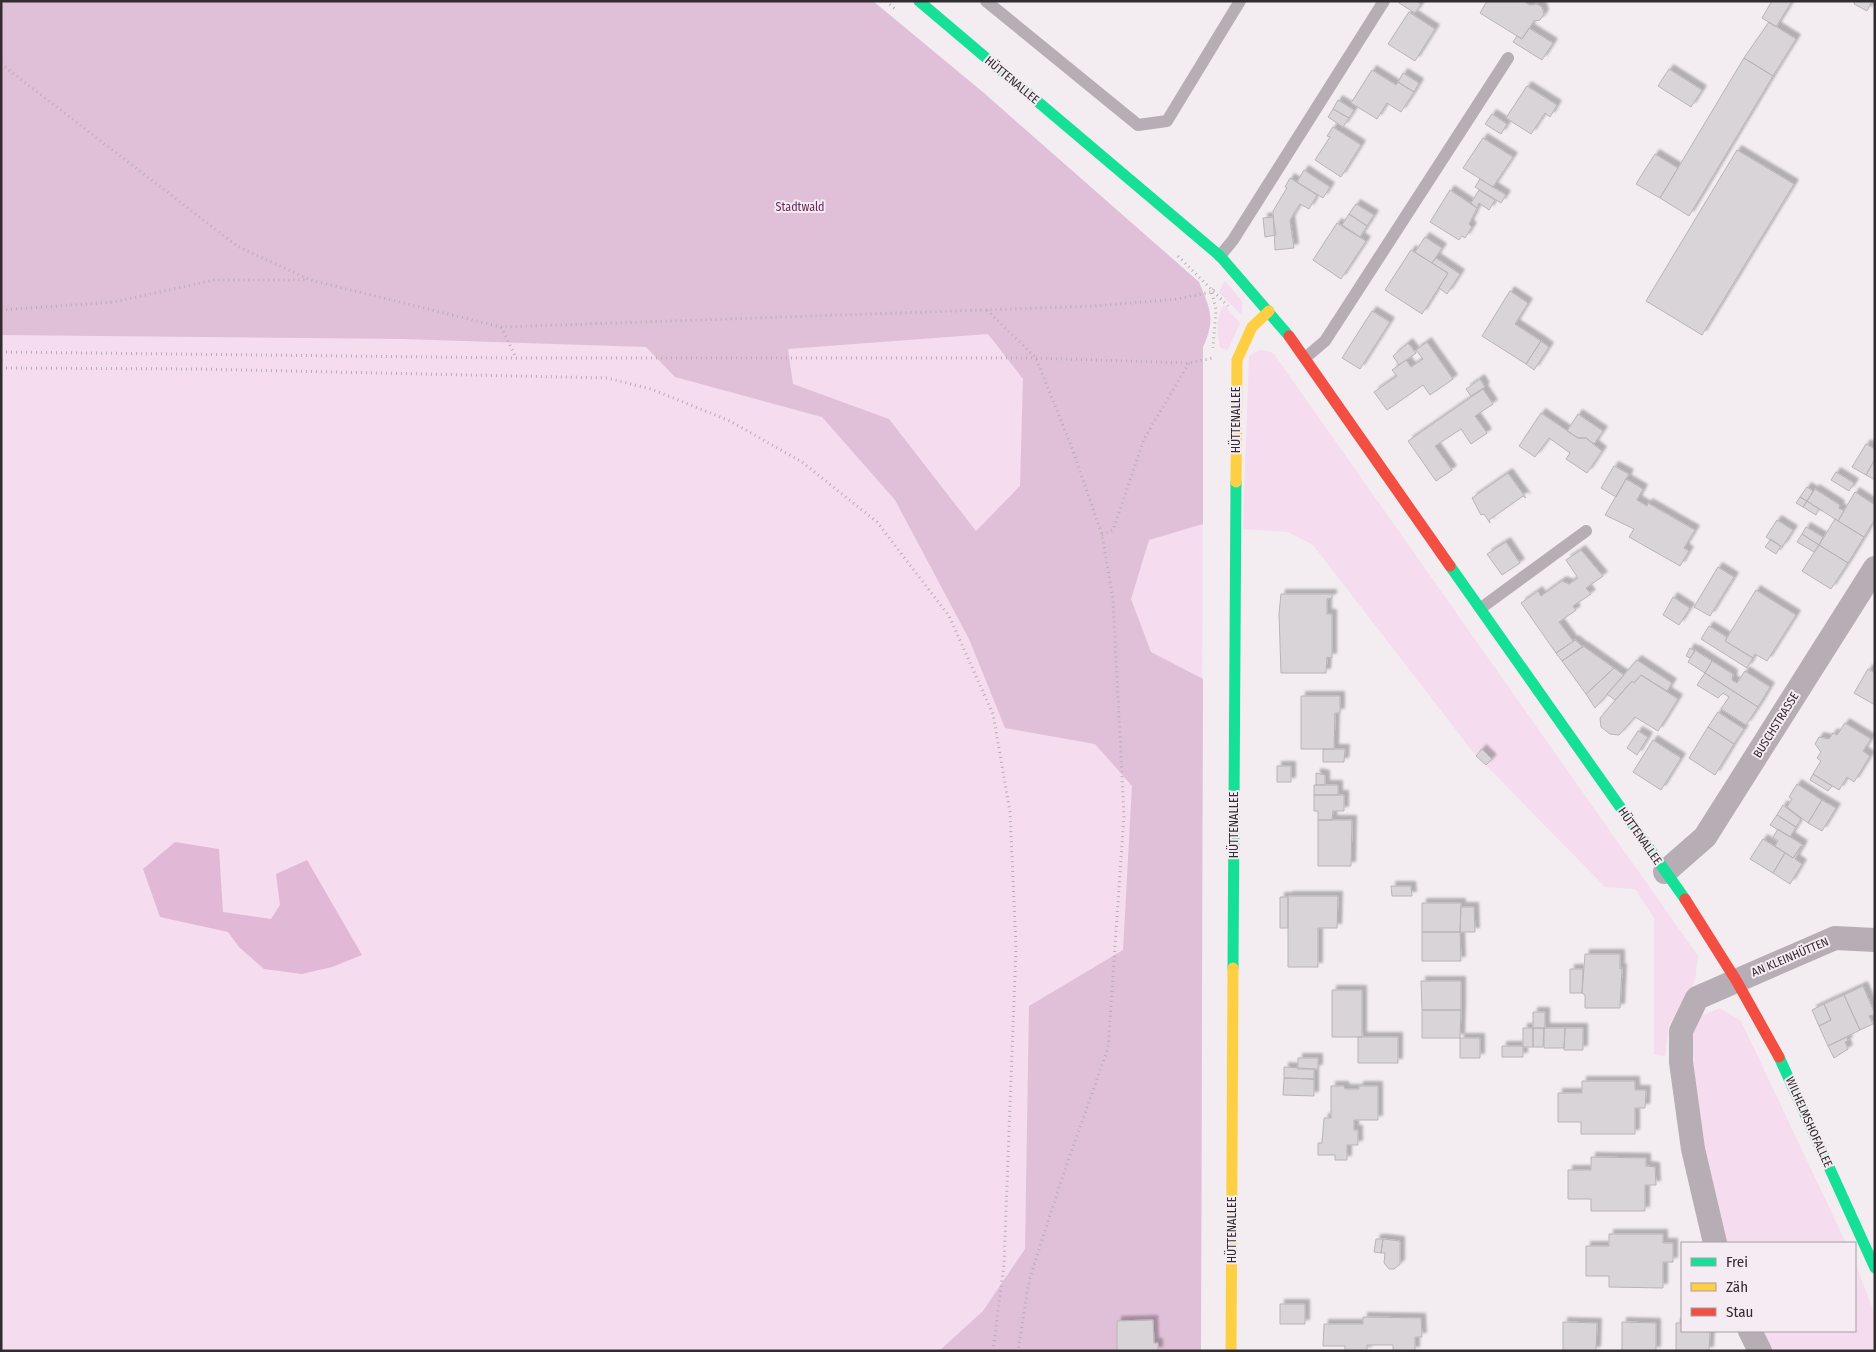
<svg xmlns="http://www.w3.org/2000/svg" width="1876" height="1352" font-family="'Fira Sans Condensed',sans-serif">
<defs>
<filter id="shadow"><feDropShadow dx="4.5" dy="-4.5" stdDeviation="1" flood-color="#0004"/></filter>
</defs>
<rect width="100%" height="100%" fill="#f3edf1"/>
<path fill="#f5dcee" d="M1 1H873L1199 282C1210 309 1216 319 1203 347L1201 1351H1Z
M1225 281 1242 301V316L1219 292Z
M1224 305 1240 323 1228 350 1220 348C1217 333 1215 318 1224 305Z
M1259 350 1268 351 1274 354 1698 956 1695 980 1681 1009 1669 1024 1665 1056 1654 1055V918L1635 889 1605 887 1473 752 1313 545 1288 532 1243 529 1249 356Z
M1720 1008 1741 1021 1846 1243H1726L1709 1174 1695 1083 1692 1037 1699 1017Z
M1855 1262 1875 1315V1351H1771L1762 1331H1855Z"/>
<path fill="#e0c0d8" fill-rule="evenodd" d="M1 1H873L984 93 1199 282C1210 309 1216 319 1203 347V524L1149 540 1131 599 1151 652 1203 679 1201 1351H939L983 1311 1025 1249 1029 1006 1123 950 1132 786 1095 744 1005 728 969 639 895 500 822 417 675 377 646 347 403 339 1 335ZM988 334 1023 379 1020 486 976 531 889 419 793 384 788 349Z"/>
<path fill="#e1b9d7" d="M175 842 219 849 223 912 271 919 280 905 276 874 307 860 362 955 332 967 302 974 264 969 239 947 228 932 160 917 143 869Z"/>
<path fill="#d9d4d7" stroke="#b9b4b7" filter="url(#shadow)" d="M1400 1H1416L1421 4 1415 13 1399 3Z
M1487 1H1523L1530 5 1537 4 1542 7 1544 14 1540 20 1534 21 1522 39 1480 13Z
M1772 1H1792L1776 27 1762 18Z
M1855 1H1872L1867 11 1854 4Z
M1409 12 1435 29 1415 61 1388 44Z
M1769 22 1796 39 1773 76 1744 58Z
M1529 28 1553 43 1542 60 1513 42 1517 36 1522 39Z
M1744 58 1773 76 1689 216 1660 198Z
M1669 69 1702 90 1691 107 1658 86Z
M1372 70 1396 85 1398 82 1414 92 1401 112 1387 103 1377 119 1351 103Z
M1403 73 1419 83 1414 92 1398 82Z
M1527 86 1557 105 1550 117 1545 113 1531 134 1506 118Z
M1338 100 1354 110 1349 118 1333 109Z
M1333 109 1349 118 1343 127 1328 117Z
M1492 114 1507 124 1501 134 1485 124Z
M1333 127 1361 145 1341 177 1315 160 1330 137 1327 136Z
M1483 138 1513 157 1493 187 1463 168Z
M1737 150 1794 184 1702 335 1646 301Z
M1655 154 1678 168 1660 198 1636 184Z
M1304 170 1330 187 1323 198 1297 182Z
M1290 178 1317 195 1309 209 1300 204 1290 220 1294 248 1275 250 1273 211 1287 188 1285 187Z
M1480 179 1506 195 1501 203 1475 187Z
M1450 190 1477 208 1469 224 1472 227 1465 238 1462 236 1459 240 1430 222Z
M1479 190 1495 200 1489 210 1479 203 1477 208 1471 203Z
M1356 204 1374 215 1367 226 1349 214Z
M1349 214 1367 226 1360 237 1342 225Z
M1273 217 1276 235 1265 237 1263 218Z
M1337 223 1366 241 1341 279 1313 260Z
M1425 237 1442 248 1432 263 1415 252Z
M1411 250 1448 273 1422 314 1385 290Z
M1436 258 1460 274 1447 294 1439 288 1448 273 1432 263Z
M1510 291 1528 303 1515 324 1541 341 1526 364 1482 336Z
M1372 311 1390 322 1360 369 1342 358Z
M1541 341 1549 347 1534 370 1526 364Z
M1427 342 1453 379 1430 395 1423 385 1387 410 1374 392 1397 376 1392 370 1406 360 1411 367 1423 359 1416 350Z
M1408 343 1416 353 1399 365 1393 356Z
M1480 379 1485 387 1471 396 1466 389Z
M1483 389 1493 404 1475 416 1487 433 1471 444 1461 429 1435 446 1452 470 1436 481 1408 441Z
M1541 413 1578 438H1586L1602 451 1587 473 1566 459 1570 453 1549 438 1535 457 1519 446Z
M1578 414 1603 431 1594 444 1586 438H1578L1567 431Z
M1866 444 1875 449V459L1866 475 1852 467Z
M1875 459V480L1866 475Z
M1614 466 1629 474 1616 497 1601 488Z
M1836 472 1854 483 1849 491 1831 480Z
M1508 473 1526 498 1523 496 1489 520 1490 523 1484 514 1481 515 1472 498Z
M1626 479 1643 489 1637 500 1647 506 1648 503 1695 530 1684 548 1689 551 1680 566 1629 537 1634 529 1605 515Z
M1807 487 1813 491 1807 501 1800 497Z
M1815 489 1840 505 1839 508 1844 511 1838 521 1807 501Z
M1855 492 1875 505V519L1864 537 1838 521Z
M1800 497 1807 501 1803 507 1796 503Z
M1807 501 1819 509 1816 515 1803 507Z
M1835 519 1864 537 1848 563 1819 545Z
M1777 520 1793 530 1782 547 1766 537Z
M1806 527 1823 537 1819 545 1802 534Z
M1802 534 1819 545 1814 552 1797 542Z
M1771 539 1781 546 1776 554 1765 547Z
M1506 542 1520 563 1502 575 1487 554Z
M1819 545 1848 563 1831 589 1802 571Z
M1581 550 1603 576 1586 588 1591 594 1573 606 1576 610 1559 622 1573 641 1575 640 1556 653 1521 603 1538 591 1541 596 1562 581 1569 584 1578 578 1566 560Z
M1718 567 1734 577 1710 616 1694 607Z
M1756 590 1796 615 1767 661 1755 654 1753 658 1725 641Z
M1281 594H1332V598L1327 599V614H1332V658L1327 657 1326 673H1281L1279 614Z
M1673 597 1690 608 1679 625 1663 615Z
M1709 626 1727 637 1725 641 1753 658 1747 668 1701 639Z
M1575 640 1583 647 1562 661 1556 653Z
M1583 646 1614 668 1586 694 1562 661Z
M1690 648 1695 651 1690 658 1686 656Z
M1695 650 1712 661 1705 673 1688 662Z
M1637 660 1672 683 1667 691 1641 675 1634 683 1632 681 1615 700 1607 694Z
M1712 661 1733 674 1732 680 1737 683 1745 671 1770 687 1758 707 1705 673Z
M1614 668 1624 675 1595 708 1586 694Z
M1868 669 1875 673V705L1854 693Z
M1705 673 1758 707 1746 725 1721 709 1729 697 1723 693 1718 698 1697 685Z
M1641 675 1678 699 1658 731 1635 717 1619 735 1610 734 1601 727 1600 718 1632 681 1634 683Z
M1301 696H1340V713H1335L1334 749H1301Z
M1718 712 1744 729 1734 744 1708 727Z
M1845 723 1871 739 1863 751 1870 756 1854 782 1847 777 1839 790 1813 774 1821 761 1817 758 1821 752 1815 744 1819 737 1829 739 1833 733 1837 735Z
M1708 727 1734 744 1715 775 1689 758Z
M1638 731 1648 737 1637 755 1627 748Z
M1653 740 1681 758 1661 790 1633 772Z
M1323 749H1345L1344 762H1323Z
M1482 749 1492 759 1486 765 1476 756Z
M1277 766H1291V782H1277Z
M1316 773 1325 775V785H1316Z
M1813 774 1832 786 1828 791 1810 780Z
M1797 784 1822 800 1808 823 1787 807 1792 799 1789 797Z
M1314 785H1338V795H1314Z
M1314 795H1344V811H1333L1332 820H1318V811H1314Z
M1822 800 1836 808 1822 831 1808 823Z
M1783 805 1801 819 1796 827 1777 815Z
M1777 815 1796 827 1790 837 1770 825Z
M1318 820H1352L1351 866H1318Z
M1778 829 1803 845 1793 858 1775 846 1778 841 1773 837Z
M1763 839 1785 853 1773 873 1750 859Z
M1801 846 1802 847 1795 859 1802 864 1790 884 1773 873 1785 853 1793 858Z
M1391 886H1411L1412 896H1392Z
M1288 896H1338L1337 928H1318V967H1288Z
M1280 897H1288V928H1280Z
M1422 903H1461L1460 932H1422Z
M1461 907H1474L1475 932H1460Z
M1422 932H1460L1461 961H1422Z
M1585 954H1620V969L1622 968 1620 1008H1585V995L1582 993Z
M1570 969H1583L1582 993H1570Z
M1421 981H1461V1010H1422Z
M1863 986 1875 1014 1869 1016 1873 1024 1860 1030 1844 995Z
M1332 990H1362V1037H1332Z
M1844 995 1860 1030 1828 1046 1819 1026 1831 1020 1824 1004Z
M1824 1004 1831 1020 1819 1026 1812 1010Z
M1422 1010H1461L1460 1038H1422Z
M1533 1012H1545V1028H1533Z
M1523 1028H1533V1047H1523Z
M1533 1028H1544L1543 1047H1533Z
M1544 1028H1565L1564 1048H1544Z
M1565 1028H1583V1050H1564Z
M1358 1037H1398V1063H1358Z
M1847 1037 1848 1041 1845 1042 1848 1049 1834 1058 1828 1046Z
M1460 1038H1480V1058H1460Z
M1502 1046H1523V1057H1502Z
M1298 1058H1318V1069H1298Z
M1284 1067 1314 1069V1079L1284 1078Z
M1284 1078 1314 1079V1096L1283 1095Z
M1582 1081H1635V1090H1646L1645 1108H1635V1134H1581V1122H1558V1093H1582Z
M1331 1086H1344L1345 1089H1359V1086H1378V1120H1354V1130H1358V1145H1347V1160H1335V1155H1318V1143H1322L1324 1118H1331Z
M1591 1157 1646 1158V1166L1655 1167 1656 1185H1645V1211H1591V1199H1568V1170H1591Z
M1609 1234H1663V1243H1673V1262H1663V1288L1609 1287V1276H1586V1246H1609Z
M1376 1239H1383L1381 1253 1374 1252Z
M1383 1239 1400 1241V1264L1394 1269H1389L1384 1263 1385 1253H1381Z
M1280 1304H1305V1324H1280Z
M1363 1317 1421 1318 1422 1337H1415V1351H1393V1345H1367V1351H1345V1346H1323L1324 1324H1363Z
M1153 1320 1154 1343H1158V1351H1117V1321Z
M1563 1322 1597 1323 1596 1351H1563Z
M1622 1322 1656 1323V1351H1622Z
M1676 1323H1682V1331H1710L1709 1351H1676Z"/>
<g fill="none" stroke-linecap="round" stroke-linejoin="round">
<path stroke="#b4aeb2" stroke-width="3" stroke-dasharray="1 4" stroke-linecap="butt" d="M886 1 895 9
M1 64 237 246 310 280 501 327 1095 306 1177 299 1212 292 1214 288
M1178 256 1228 306
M1212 293 1216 309 1213 348
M1 310 114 302 214 280H307
M987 310 1036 358 1072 448 1102 535 1113 600 1124 815 1108 1048 1061 1181 1029 1281 1018 1351
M501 327 516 358
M1 352 516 358H1036L1189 363 1213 358
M1 368 197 369 607 378 651 389 730 421 802 462 877 522 949 616 993 714 1010 812 1016 947 1004 1264 993 1351
M1102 535 1113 530 1144 439 1189 363"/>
<path stroke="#b6aeb4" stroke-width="12" d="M986 1 1138 125 1167 121 1240 1
M1220 256 1233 240 1384 1
M1305 358 1325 341 1508 58
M1481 608 1586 531"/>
<path stroke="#b6aeb4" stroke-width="24" d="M1665 872 1705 837 1875 568
M1715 1243 1693 1149 1681 1062V1031L1697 998 1835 938 1875 940
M1750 1331 1760 1351"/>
<path stroke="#16e098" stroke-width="11" d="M919 1 1220 256 1289 336
M1450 566 1685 899
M1233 968 1236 482
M1779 1057 1875 1268"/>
<path stroke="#ffcf43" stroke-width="11" d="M1236 482 1237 360 1252 327 1269 311
M1231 1351 1233 968"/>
<path stroke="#f24e42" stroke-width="11" d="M1289 336 1450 566
M1685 899 1736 980 1779 1057"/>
</g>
<g text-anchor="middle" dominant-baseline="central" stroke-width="4" stroke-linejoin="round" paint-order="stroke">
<g font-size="12" fill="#302c2f" stroke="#f5ebf2">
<text transform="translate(1012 80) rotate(40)">HÜTTENALLEE</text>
<text transform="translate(1236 420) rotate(-90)">HÜTTENALLEE</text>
<text transform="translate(1776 725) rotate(-58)">BUSCHSTRASSE</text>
<text transform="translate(1234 825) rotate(-90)">HÜTTENALLEE</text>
<text transform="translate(1640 836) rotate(55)">HÜTTENALLEE</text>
<text transform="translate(1790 957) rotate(-23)">AN KLEINHÜTTEN</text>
<text transform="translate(1809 1122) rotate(66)">WILHELMSHOFALLEE</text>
<text transform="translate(1232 1230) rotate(-90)">HÜTTENALLEE</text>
</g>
<g font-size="12" fill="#68285d" stroke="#f5ebf2">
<text x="800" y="207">Stadtwald</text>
</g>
</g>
<rect width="1876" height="1352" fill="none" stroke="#302c2f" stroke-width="5"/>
<rect x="1681" y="1242" width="175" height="90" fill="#f5ebf2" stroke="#a69fa4"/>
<rect x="1691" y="1258" width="25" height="8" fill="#16e098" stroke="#a69fa4"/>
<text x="1726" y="1267" font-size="15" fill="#302c2f">Frei</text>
<rect x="1691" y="1283" width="25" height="8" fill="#ffcf43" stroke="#a69fa4"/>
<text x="1726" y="1292" font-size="15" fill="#302c2f">Zäh</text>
<rect x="1691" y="1308" width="25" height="8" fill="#f24e42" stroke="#a69fa4"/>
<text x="1726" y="1317" font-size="15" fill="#302c2f">Stau</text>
</svg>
